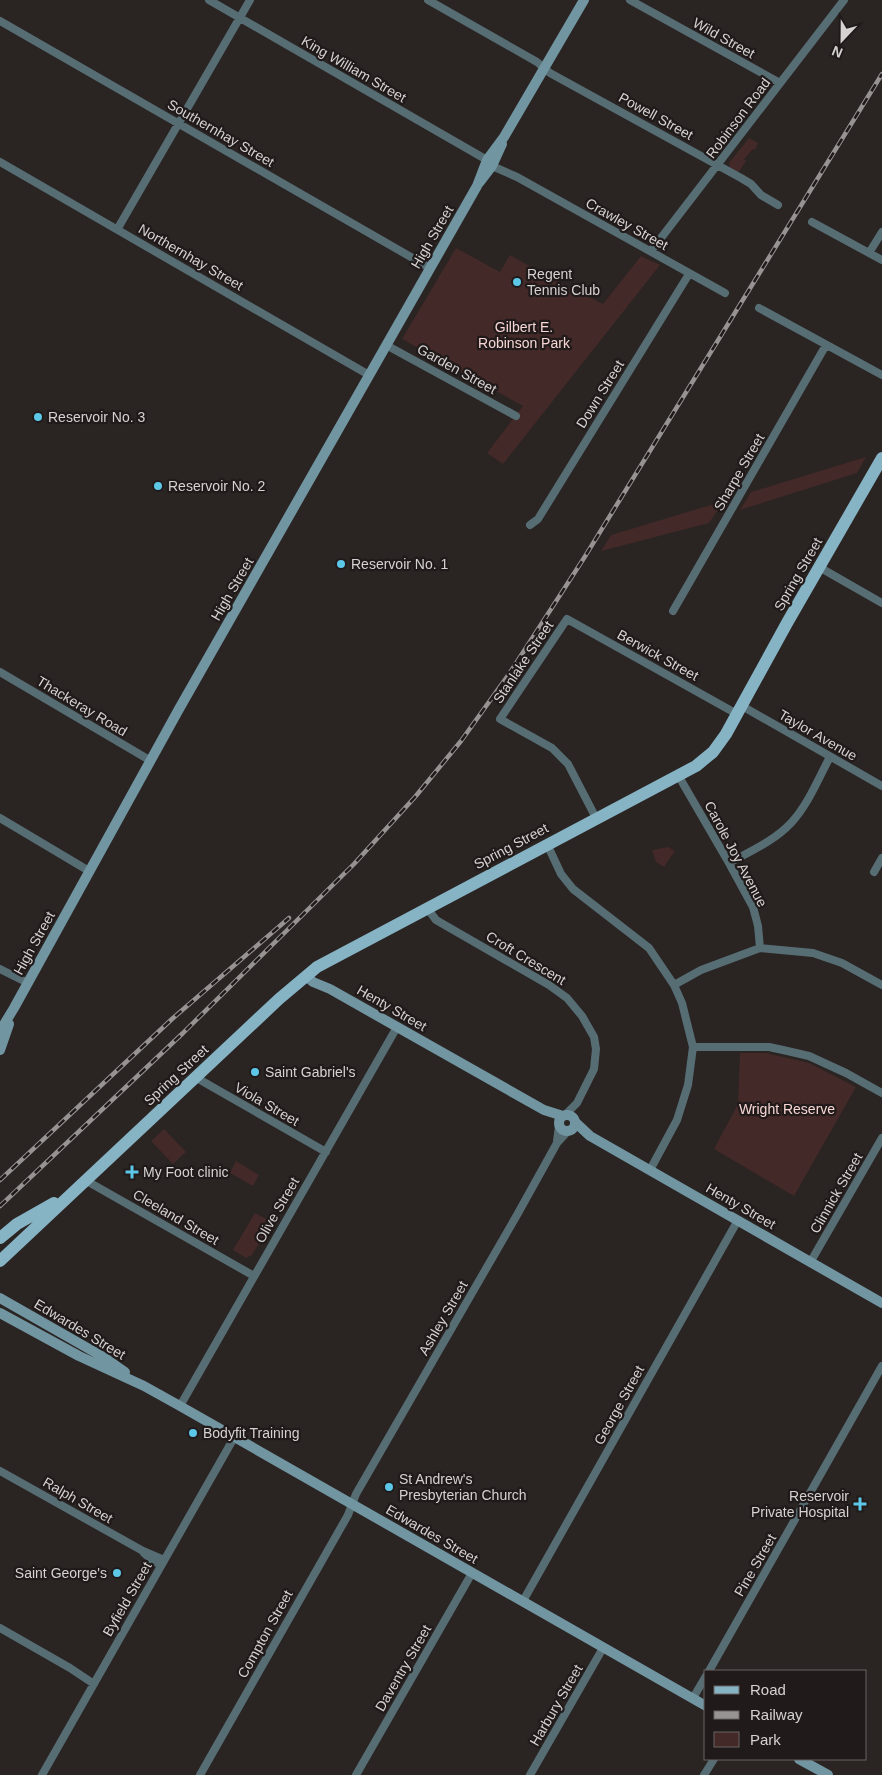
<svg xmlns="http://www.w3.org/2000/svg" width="882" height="1775" font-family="Arial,sans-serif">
<rect width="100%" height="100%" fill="#2a2423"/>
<path fill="#432927" d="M749 138 758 143 755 150 753 149 744 159 746 161 738 173 730 168 729 163Z
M456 248 500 272 510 255 545 275 603 304 641 256 660 265 503 464 487 453 523 406 402 339Z
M866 457 857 473 740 510 751 492Z
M724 501 709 523 601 551 611 535Z
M668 847 675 851 664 867 656 862 652 850Z
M740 1053H766L809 1063 856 1087 794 1196 714 1149 738 1104Z
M164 1129 186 1152 173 1164 151 1141Z
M236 1161 259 1175 253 1186 230 1173Z
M255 1213 272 1222 252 1255 246 1258 233 1250Z"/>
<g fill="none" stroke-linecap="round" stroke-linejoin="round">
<path stroke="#576d74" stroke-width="8" d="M209 0 487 160
M428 0 537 62 550 73 741 178 751 184 761 195 778 205
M630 0 780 83
M0 21 430 268
M0 162 369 375
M492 166 517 177 725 293
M812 222 882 260
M118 228 250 0
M651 251 844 0
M869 253 882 232
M759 308 882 375
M386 345 516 416
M530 525 538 519 689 274
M819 567 882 603
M673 611 826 345
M0 672 151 761
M742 706 882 786
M678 775 729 863 753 907 758 926 760 948
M0 818 89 871
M596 818 568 764 552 748 500 719 567 619 737 714
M547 844 561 874 573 889 649 948 674 985 682 1003 693 1047 688 1085 677 1120 650 1170
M729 863C751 851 774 841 791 823 808 805 818 779 830 757
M874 872 882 858
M427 908 436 920 549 985 567 998 582 1016 594 1037 596 1049 594 1069 577 1103 564 1116
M0 969 28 983
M674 985 701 970 760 948 813 953 842 963 882 985
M693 1047H769L783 1050 809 1056 846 1073 882 1093
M195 1077 326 1152
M557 1141 559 1126
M85 1180 254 1276
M811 1261 882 1138
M180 1406 397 1027
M0 1471 143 1551 164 1560
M144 1553 153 1561 161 1565
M523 1601 738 1220
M0 1628 70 1668 94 1684
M709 1671 882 1366
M693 1698 706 1676
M42 1775 235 1436
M200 1775 348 1515 356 1494 517 1215 557 1143 567 1132
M356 1775 472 1573
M530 1775 603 1648
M704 1775 714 1759"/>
<path stroke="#7195a1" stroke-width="10" d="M479 183 492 166 502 144
M306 976 313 982 330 989 544 1110 563 1116
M0 1031 14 1008 179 709 477 186 487 160 504 137 584 0
M0 1050 9 1024
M559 1123a8 8 0 1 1 16 0a8 8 0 1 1-16 0Z
M575 1122 590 1136 882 1303
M0 1298 105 1358 125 1372
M0 1313 79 1356 144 1386 180 1406 706 1706
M799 1759 828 1775"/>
<path stroke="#86b4c4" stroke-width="12" d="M0 1238 17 1224 54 1203
M0 1261 279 999 317 967 696 766 713 752 726 734 787 623 882 458"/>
<defs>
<path id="rail" d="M0 1180 172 1019 289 918
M0 1206 183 1033 354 864 415 797 461 741 509 674 584 558 882 74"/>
</defs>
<use href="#rail" stroke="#979392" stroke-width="4.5"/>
<use href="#rail" stroke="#201a1a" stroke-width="2.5" stroke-dasharray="8" stroke-linecap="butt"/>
</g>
<g fill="#5dc7e8" stroke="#201a1a" stroke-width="2">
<circle cx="517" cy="282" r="5"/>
<circle cx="38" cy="417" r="5"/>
<circle cx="158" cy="486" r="5"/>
<circle cx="341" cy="564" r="5"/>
<circle cx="255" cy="1072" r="5"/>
<path d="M129.5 1164.5h5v5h5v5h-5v5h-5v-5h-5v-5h5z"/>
<circle cx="193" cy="1433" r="5"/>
<circle cx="389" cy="1487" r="5"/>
<path d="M857.5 1496.5h5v5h5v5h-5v5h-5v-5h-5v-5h5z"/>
<circle cx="117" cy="1573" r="5"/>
</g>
<g text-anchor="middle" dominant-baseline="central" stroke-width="4.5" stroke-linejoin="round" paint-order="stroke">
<g font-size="14" fill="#d6d2d1" stroke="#201a1a">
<text transform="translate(724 38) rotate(29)">Wild Street</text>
<text transform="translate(354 69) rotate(30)">King William Street</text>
<text transform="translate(656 116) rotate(29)">Powell Street</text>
<text transform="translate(738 118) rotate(-53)">Robinson Road</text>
<text transform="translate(221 133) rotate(30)">Southernhay Street</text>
<text transform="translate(627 224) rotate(29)">Crawley Street</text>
<text transform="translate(432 237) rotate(-60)">High Street</text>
<text transform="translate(191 257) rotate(30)">Northernhay Street</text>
<text transform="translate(457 369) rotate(29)">Garden Street</text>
<text transform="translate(600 394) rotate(-58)">Down Street</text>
<text transform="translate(739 472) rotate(-60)">Sharpe Street</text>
<text transform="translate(798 574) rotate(-60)">Spring Street</text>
<text transform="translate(232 589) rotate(-60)">High Street</text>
<text transform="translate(658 655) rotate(29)">Berwick Street</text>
<text transform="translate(523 662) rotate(-56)">Stanlake Street</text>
<text transform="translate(82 706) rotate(31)">Thackeray Road</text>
<text transform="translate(818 735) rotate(30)">Taylor Avenue</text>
<text transform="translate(511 846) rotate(-28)">Spring Street</text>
<text transform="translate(736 854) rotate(62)">Carole Joy Avenue</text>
<text transform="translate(34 943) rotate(-61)">High Street</text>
<text transform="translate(526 958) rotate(31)">Croft Crescent</text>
<text transform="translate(392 1008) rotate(30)">Henty Street</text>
<text transform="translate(176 1075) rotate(-43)">Spring Street</text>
<text transform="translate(267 1104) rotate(30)">Viola Street</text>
<text transform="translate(836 1193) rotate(-60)">Clinnick Street</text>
<text transform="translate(741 1206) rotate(30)">Henty Street</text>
<text transform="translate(277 1210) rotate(-60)">Olive Street</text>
<text transform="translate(176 1217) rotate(30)">Cleeland Street</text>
<text transform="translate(443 1318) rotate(-60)">Ashley Street</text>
<text transform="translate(80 1329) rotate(31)">Edwardes Street</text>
<text transform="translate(619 1405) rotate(-61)">George Street</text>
<text transform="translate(78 1500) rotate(30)">Ralph Street</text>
<text transform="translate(432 1534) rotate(30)">Edwardes Street</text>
<text transform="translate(755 1565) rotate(-60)">Pine Street</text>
<text transform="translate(127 1599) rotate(-60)">Byfield Street</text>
<text transform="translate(265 1634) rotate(-61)">Compton Street</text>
<text transform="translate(403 1668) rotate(-60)">Daventry Street</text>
<text transform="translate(556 1705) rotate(-60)">Harbury Street</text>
</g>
<g font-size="14" fill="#d6d2d1" stroke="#201a1a" text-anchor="start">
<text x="527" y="274">Regent<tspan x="527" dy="16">Tennis Club</tspan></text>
<text x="48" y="417">Reservoir No. 3</text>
<text x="168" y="486">Reservoir No. 2</text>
<text x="351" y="564">Reservoir No. 1</text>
<text x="265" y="1072">Saint Gabriel's</text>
<text x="143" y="1172">My Foot clinic</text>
<text x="203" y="1433">Bodyfit Training</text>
<text x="399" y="1479">St Andrew's<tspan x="399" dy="16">Presbyterian Church</tspan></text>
<text x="849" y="1496" text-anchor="end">Reservoir<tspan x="849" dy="16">Private Hospital</tspan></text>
<text x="107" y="1573" text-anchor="end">Saint George's</text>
</g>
<g font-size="14" fill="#f7d6d3" stroke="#201a1a">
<text x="524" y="327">Gilbert E.<tspan x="524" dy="16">Robinson Park</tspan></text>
<text x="787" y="1109">Wright Reserve</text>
</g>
</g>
<rect x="704" y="1670" width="162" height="90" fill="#201a1a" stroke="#696463"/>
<rect x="714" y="1686" width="25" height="8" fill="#86b4c4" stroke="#696463"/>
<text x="750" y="1695" font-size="15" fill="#d6d2d1">Road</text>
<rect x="714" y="1711" width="25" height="8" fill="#979392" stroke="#696463"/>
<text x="750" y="1720" font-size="15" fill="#d6d2d1">Railway</text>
<rect x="714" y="1732" width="25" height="15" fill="#432927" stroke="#696463"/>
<text x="750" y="1745" font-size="15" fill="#d6d2d1">Park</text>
<g transform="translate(842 40) rotate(202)" stroke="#201a1a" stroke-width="4" paint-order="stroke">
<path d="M0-4L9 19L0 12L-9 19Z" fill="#d6d2d1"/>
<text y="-8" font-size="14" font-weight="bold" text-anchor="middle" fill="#d6d2d1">N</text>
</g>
</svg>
